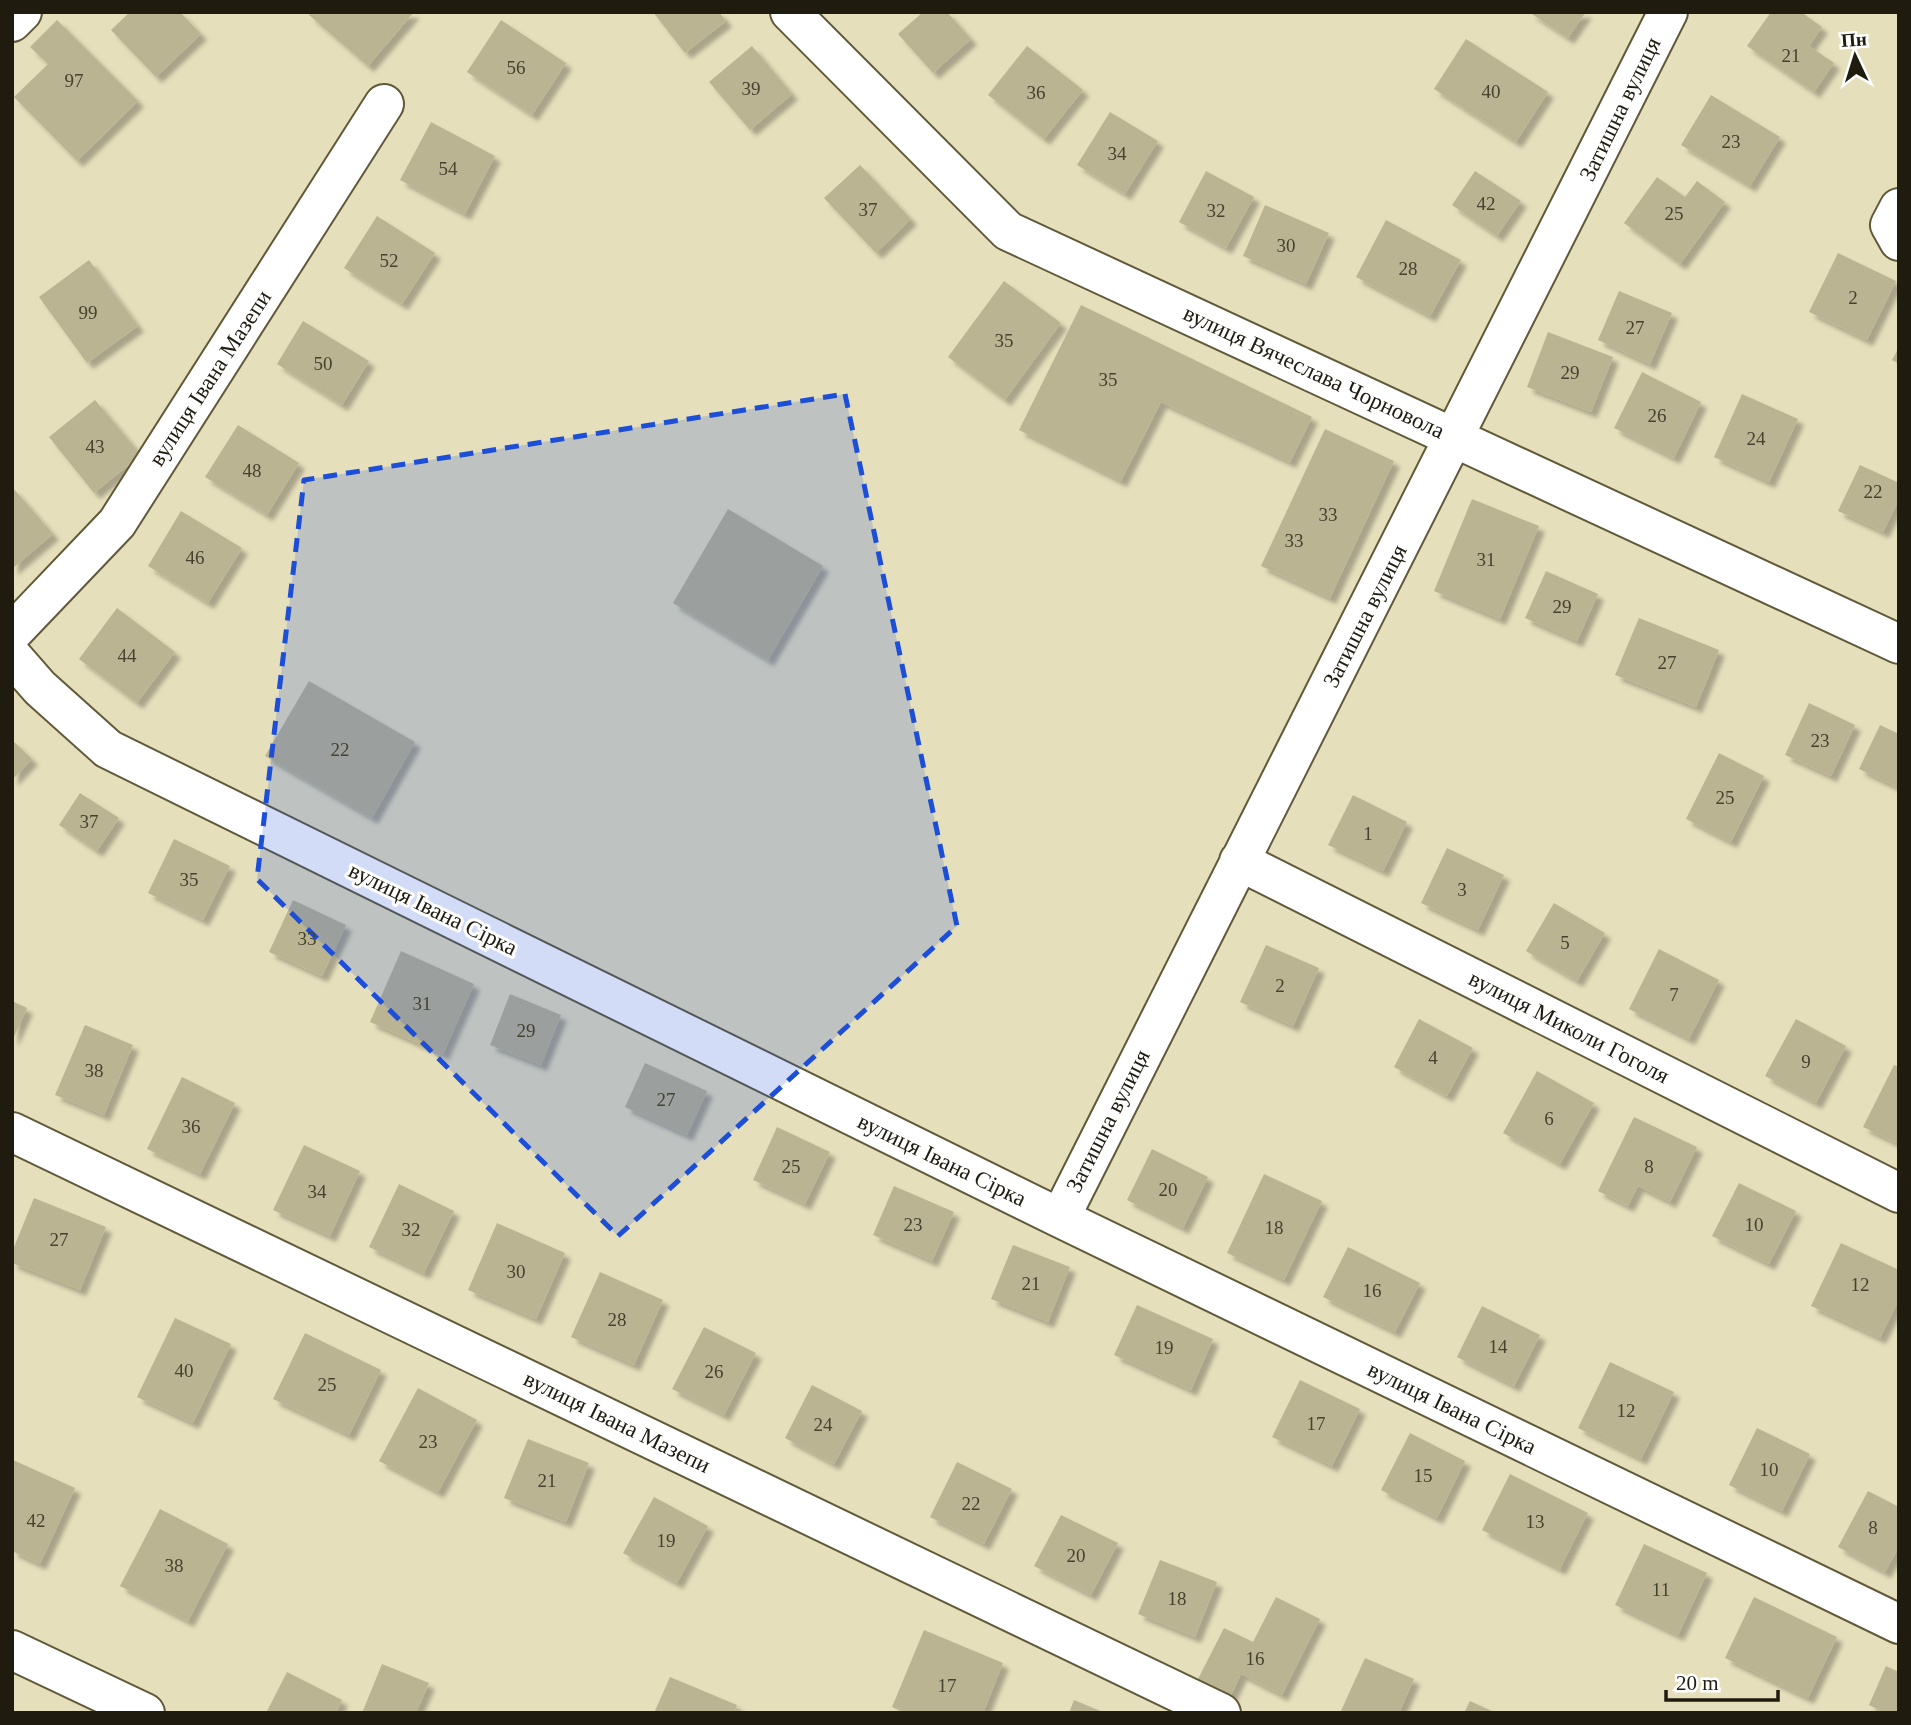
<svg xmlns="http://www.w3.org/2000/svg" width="1911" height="1725" font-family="Georgia,serif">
<defs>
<filter id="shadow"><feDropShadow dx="6" dy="6" stdDeviation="2" flood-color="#0004"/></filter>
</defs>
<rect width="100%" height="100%" fill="#e6dfbb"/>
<path fill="#bbb492" filter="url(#shadow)" d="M130 12H180L201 34 156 77 111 30Z
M312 12H414L368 66 309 15Z
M653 12H719L726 21 685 53Z
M923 12H947L971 39 933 73 898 34Z
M1529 12H1586L1568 38Z
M1771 12H1801L1822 27 1809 46 1834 63 1814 92 1747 46Z
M57 20 138 101 77 161 14 97 48 64 30 47Z
M501 20 566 63 532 115 467 72Z
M1466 39 1548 92 1516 142 1434 89Z
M752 46 792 94 750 130 709 82Z
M1027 46 1083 90 1044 139 988 95Z
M1711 95 1780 137 1750 186 1681 145Z
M1110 112 1158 141 1125 194 1077 165Z
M431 122 495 156 465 214 400 180Z
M860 165 911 219 876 253 824 198Z
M1206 171 1254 197 1226 248 1179 222Z
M1475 171 1521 201 1497 236 1452 205Z
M1657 177 1685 197 1697 181 1725 202 1680 264 1624 223Z
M1265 205 1329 233 1306 284 1243 256Z
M377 216 435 253 402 304 344 268Z
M1386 220 1461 260 1430 316 1356 277Z
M1838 253 1896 281 1867 340 1809 312Z
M89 260 138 326 87 363 39 297Z
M1004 281 1061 323 1005 400 948 357Z
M1619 291 1672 313 1650 364 1598 340Z
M1081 305 1312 417 1290 462 1161 402 1121 481 1019 430Z
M303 321 369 361 342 405 277 364Z
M1548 332 1613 357 1591 412 1527 387Z
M1899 347V364L1892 360Z
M1642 372 1701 402 1674 458 1614 428Z
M1742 394 1798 419 1769 482 1714 457Z
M95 400 141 455 94 493 49 437Z
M238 425 299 463 267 515 205 477Z
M1325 429 1394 461 1330 598 1261 566Z
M1860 465 1899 483V499L1883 532 1838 511Z
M12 487 53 534 12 569Z
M1472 499 1539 526 1500 619 1434 591Z
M728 509 823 566 768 660 673 603Z
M181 511 242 548 208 603 148 566Z
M1546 571 1598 594 1577 641 1525 618Z
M117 608 175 652 137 703 79 659Z
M1639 618 1719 650 1696 707 1615 675Z
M309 681 415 742 372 818 265 756Z
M1809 703 1855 725 1831 776 1785 755Z
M1880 725 1899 734V788L1859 769Z
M12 740 32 759 12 780Z
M1719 753 1764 776 1731 842 1686 819Z
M80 793 119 818 97 851 59 825Z
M1353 795 1407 822 1383 871 1328 845Z
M174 839 230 866 203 920 148 893Z
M1447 848 1504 875 1478 930 1421 903Z
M293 900 346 925 322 976 269 952Z
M1554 903 1605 933 1577 981 1526 951Z
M1266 945 1319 968 1293 1026 1240 1002Z
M1659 949 1719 980 1689 1039 1629 1009Z
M401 951 474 984 443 1054 370 1022Z
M510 994 561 1015 541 1065 490 1045Z
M12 1001 27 1008 12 1041Z
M1419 1019 1473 1048 1447 1096 1394 1067Z
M1796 1019 1846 1046 1816 1103 1765 1076Z
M85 1025 133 1045 104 1115 55 1095Z
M645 1063 707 1091 687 1135 625 1107Z
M1894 1065 1899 1067V1144L1863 1127Z
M1537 1071 1594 1103 1560 1164 1503 1133Z
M182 1077 235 1103 200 1174 147 1149Z
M1634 1117 1697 1147 1670 1202 1638 1186 1628 1206 1598 1191Z
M777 1127 830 1152 805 1204 753 1180Z
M304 1145 360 1171 330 1236 273 1210Z
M1152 1149 1208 1177 1183 1228 1127 1200Z
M1264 1174 1322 1201 1284 1280 1227 1253Z
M1739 1183 1796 1211 1769 1264 1712 1236Z
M399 1184 454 1211 424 1273 369 1247Z
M894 1186 954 1212 932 1261 873 1235Z
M34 1198 106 1227 80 1290 12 1263V1252Z
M497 1223 565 1253 536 1319 468 1290Z
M1841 1243 1899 1270V1299L1880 1338 1811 1306Z
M1013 1245 1070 1267 1048 1322 991 1299Z
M1348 1247 1420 1283 1395 1332 1323 1297Z
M600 1272 663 1300 634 1365 571 1337Z
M1137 1305 1213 1339 1191 1390 1114 1355Z
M1482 1306 1540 1335 1514 1386 1457 1357Z
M175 1318 231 1344 193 1423 137 1397Z
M704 1327 756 1353 724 1415 672 1389Z
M305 1333 381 1370 349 1435 273 1399Z
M1610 1362 1674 1392 1641 1459 1578 1428Z
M1300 1380 1360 1409 1332 1466 1272 1437Z
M812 1385 862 1411 834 1464 785 1438Z
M418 1388 477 1420 438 1492 379 1461Z
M1757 1428 1810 1454 1782 1511 1729 1485Z
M1410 1433 1465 1461 1437 1518 1381 1490Z
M528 1439 589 1463 566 1522 504 1498Z
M13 1460 75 1488 40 1564 12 1551Z
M957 1462 1012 1489 984 1544 930 1517Z
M1510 1474 1588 1513 1560 1569 1482 1530Z
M1868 1491 1899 1507V1547L1885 1572 1838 1547Z
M654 1497 708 1526 677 1583 623 1553Z
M160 1509 228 1544 188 1621 120 1586Z
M1061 1515 1118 1543 1091 1595 1034 1566Z
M1644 1544 1707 1573 1678 1635 1615 1605Z
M1160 1560 1217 1582 1195 1637 1138 1614Z
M1276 1597 1320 1619 1282 1695 1241 1674 1230 1697 1197 1681 1224 1628 1253 1642Z
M1754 1597 1837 1637 1808 1698 1725 1658Z
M924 1630 1003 1663 983 1713H905L892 1707Z
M1365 1658 1414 1679 1399 1713H1340Z
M382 1664 429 1683 416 1713H362Z
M1886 1666 1899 1672V1713H1885L1869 1705Z
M287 1672 342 1700 336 1713H266Z
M670 1677 737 1705 734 1713H654Z
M1074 1700 1105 1713H1069Z
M1470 1701 1496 1713H1464Z"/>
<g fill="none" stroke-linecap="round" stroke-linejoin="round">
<defs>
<path id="minor" d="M790 12 1008 231 1899 644
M12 22 22 12
M1899 208 1890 225 1899 241
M12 633 117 523 384 104
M12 656 40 688 108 749 1060 1218 1899 1624
M1239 861 1899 1193
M12 1132 1221 1713
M1060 1218C1262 816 1467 415 1668 12
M12 1650 145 1713"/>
</defs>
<use href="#minor" stroke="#60593a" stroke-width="42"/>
<use href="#minor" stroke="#fff" stroke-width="38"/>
</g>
<path fill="#1d4ed8" fill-opacity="0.2" stroke="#1d4ed8" stroke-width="5" stroke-dasharray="14 9" stroke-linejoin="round" d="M845 394 957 926 618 1236 257 879 304 480Z"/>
<g text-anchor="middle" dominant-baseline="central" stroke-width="6" stroke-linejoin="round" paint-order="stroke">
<g font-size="19" fill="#464230">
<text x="1791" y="55">21</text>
<text x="516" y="67">56</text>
<text x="74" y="80">97</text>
<text x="751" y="88">39</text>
<text x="1491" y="91">40</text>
<text x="1036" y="92">36</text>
<text x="1731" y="141">23</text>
<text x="1117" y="153">34</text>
<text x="448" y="168">54</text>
<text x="1486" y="203">42</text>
<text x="868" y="209">37</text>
<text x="1216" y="210">32</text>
<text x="1674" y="213">25</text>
<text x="1286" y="245">30</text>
<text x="389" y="260">52</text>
<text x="1408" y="268">28</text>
<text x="1853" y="297">2</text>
<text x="88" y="312">99</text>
<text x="1635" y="327">27</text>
<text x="1004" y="340">35</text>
<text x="323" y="363">50</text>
<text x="1570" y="372">29</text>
<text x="1108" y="379">35</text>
<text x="1657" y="415">26</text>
<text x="1756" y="438">24</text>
<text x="95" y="446">43</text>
<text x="252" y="470">48</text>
<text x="1873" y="491">22</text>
<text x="1328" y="514">33</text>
<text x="1294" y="540">33</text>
<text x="195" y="557">46</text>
<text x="1486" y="559">31</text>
<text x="1562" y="606">29</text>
<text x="127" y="655">44</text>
<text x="1667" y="662">27</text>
<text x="1820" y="740">23</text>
<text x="340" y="749">22</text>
<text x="1725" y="797">25</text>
<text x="89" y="821">37</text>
<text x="1368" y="833">1</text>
<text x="189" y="879">35</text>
<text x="1462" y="889">3</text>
<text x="307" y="938">33</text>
<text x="1565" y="942">5</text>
<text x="1280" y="985">2</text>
<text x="1674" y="994">7</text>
<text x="422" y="1003">31</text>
<text x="526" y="1030">29</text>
<text x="1433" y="1057">4</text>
<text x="1806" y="1061">9</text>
<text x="94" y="1070">38</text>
<text x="666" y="1099">27</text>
<text x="1549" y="1118">6</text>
<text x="191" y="1126">36</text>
<text x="791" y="1166">25</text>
<text x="1649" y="1166">8</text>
<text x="1168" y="1189">20</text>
<text x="317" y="1191">34</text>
<text x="913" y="1224">23</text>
<text x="1754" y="1224">10</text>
<text x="1274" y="1227">18</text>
<text x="411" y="1229">32</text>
<text x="59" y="1239">27</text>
<text x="516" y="1271">30</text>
<text x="1031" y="1283">21</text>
<text x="1860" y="1284">12</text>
<text x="1372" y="1290">16</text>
<text x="617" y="1319">28</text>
<text x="1498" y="1346">14</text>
<text x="1164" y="1347">19</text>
<text x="184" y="1370">40</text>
<text x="714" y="1371">26</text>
<text x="327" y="1384">25</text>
<text x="1626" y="1410">12</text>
<text x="1316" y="1423">17</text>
<text x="823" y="1424">24</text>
<text x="428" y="1441">23</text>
<text x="1769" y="1469">10</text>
<text x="1423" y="1475">15</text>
<text x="547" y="1480">21</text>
<text x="971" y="1503">22</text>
<text x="36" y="1520">42</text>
<text x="1535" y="1521">13</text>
<text x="1873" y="1527">8</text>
<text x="666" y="1540">19</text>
<text x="1076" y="1555">20</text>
<text x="174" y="1565">38</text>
<text x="1661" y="1589">11</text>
<text x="1177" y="1598">18</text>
<text x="1255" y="1658">16</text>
<text x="947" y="1685">17</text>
</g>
<g font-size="23" fill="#1f1c0f" stroke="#fff">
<text transform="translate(1620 109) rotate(-64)">Затишна вулиця</text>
<text transform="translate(1314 372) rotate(25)">вулиця Вячеслава Чорновола</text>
<text transform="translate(210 378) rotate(-57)">вулиця Івана Мазепи</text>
<text transform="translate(1365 616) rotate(-63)">Затишна вулиця</text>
<text transform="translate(433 909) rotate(26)">вулиця Івана Сірка</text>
<text transform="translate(1569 1027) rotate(27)">вулиця Миколи Гоголя</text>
<text transform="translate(1108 1121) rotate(-63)">Затишна вулиця</text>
<text transform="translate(942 1160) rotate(26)">вулиця Івана Сірка</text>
<text transform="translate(1452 1408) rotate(26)">вулиця Івана Сірка</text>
<text transform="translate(617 1422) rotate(26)">вулиця Івана Мазепи</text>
</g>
</g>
<rect width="1911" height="1725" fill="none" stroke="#1f1c0f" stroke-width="28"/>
<g transform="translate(1855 56) rotate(356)" stroke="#ffffff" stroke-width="5" paint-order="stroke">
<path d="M0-5L12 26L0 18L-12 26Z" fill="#1f1c0f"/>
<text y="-10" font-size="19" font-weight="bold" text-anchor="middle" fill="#1f1c0f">Пн</text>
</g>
<path d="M1666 1690v10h112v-10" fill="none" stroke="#1f1c0f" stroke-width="3.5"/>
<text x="1676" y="1690" font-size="21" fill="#1f1c0f" stroke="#ffffff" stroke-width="5" paint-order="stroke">20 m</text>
</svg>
